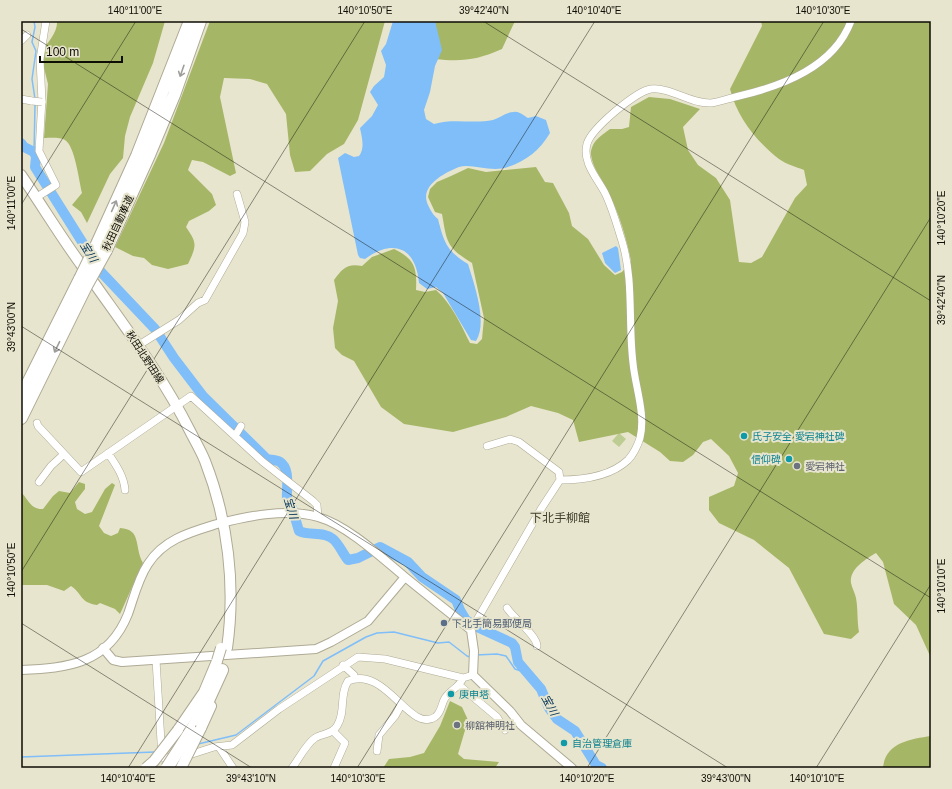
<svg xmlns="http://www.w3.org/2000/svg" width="952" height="789" font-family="Arial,'Noto Sans JP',sans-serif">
<rect width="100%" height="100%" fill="#e8e5ce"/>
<path fill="#bdcc93" d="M619 433 626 439 619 447 612 441Z"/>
<path fill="#a5b767" d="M57 21H165L153 63 130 117 125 136 123 158 110 174 87 223 81 212 72 205 82 193C79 181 75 146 65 140 60 137 50 138 44 138L48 84 40 52C47 44 58 32 57 21Z
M210 21H385L358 120 344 144 327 154 310 171 295 172 290 155 286 114 267 84 250 79 224 78 220 97 236 173 230 176 203 162 192 160 188 170 212 194 216 205 209 211 189 221 186 227C197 243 197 245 188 264L168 269 152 265 144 258 133 256 115 247 164 143Z
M423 21H515L502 49C477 60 462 62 435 59Z
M761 21H931V658L916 625 894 604 883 562 876 553C866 559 849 569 851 583 852 588 855 593 856 598 858 608 857 621 859 632L851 639 824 634 789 568 754 540 719 523 709 510V497L734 486 738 473 729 456 711 439 703 442 693 455 683 462 670 461 660 452 628 432 579 442 573 420 558 413 531 406 506 417 453 432 404 424 381 407 354 361 342 355 335 348 333 328 338 301 334 280C342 269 347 263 362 266L372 257 394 249C415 259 417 268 416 290L425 292 436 290C452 304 461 325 470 343L477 344 482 339 484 318 472 263C446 247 447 242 442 214L435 212 428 197 430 189 437 182 451 176 468 168 486 172 536 167 545 182 553 183 569 213 572 226 588 239 604 265 615 275 622 272 631 261C625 231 616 204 600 177 596 171 590 159 591 151 593 140 602 135 610 129H622L629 127 631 107 649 97 670 99 700 109 683 127 688 150 698 165 716 178 730 200 739 262 751 263 762 257 795 198 807 185 804 170C796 167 786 164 779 159 756 141 737 117 730 89L762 26Z
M79 482 85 484V489L75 502 77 509 85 514 92 512 105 489 112 483 115 485 99 526 104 533 111 536 118 533 120 528C142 529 134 547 143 563L120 614 115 609 100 603 97 605C79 602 83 594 71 586L64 591 47 585H21V492C28 499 31 510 43 509L53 496 59 491 70 493Z
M450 701 462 707 468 720 458 754 464 759 499 762 495 768H383L389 759 410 757 424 753 440 726Z
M931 736V768H883C885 743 910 739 931 736Z"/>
<path fill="#7fbef9" d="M393 21H435L442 50 435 66 430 92 424 110 426 119 434 124C453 118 473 124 493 120 500 118 506 112 514 112 518 111 523 115 528 118L536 116 546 120 550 133C540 150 526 161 508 167 491 173 472 163 459 167 444 173 419 186 428 205 431 211 433 215 438 219 444 243 447 251 468 264 474 284 488 322 476 341L471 340 443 293 436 287 427 289 419 283C416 248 394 238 365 259L360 258 358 255 338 158 345 153 354 157 359 156C365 148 362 138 360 128L372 116 378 105 370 92 374 86 384 77 386 65 381 51 386 44Z
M616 246 618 248 621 270 615 273 605 263 602 253Z"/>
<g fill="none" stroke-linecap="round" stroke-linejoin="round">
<path stroke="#7fbef9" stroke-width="1.5" d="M34 21 35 27 32 42 36 51 32 79 35 99
M34 152 35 105
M476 655 497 654 506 656 515 669 527 673
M198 744 236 735 314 676 323 661 366 637 377 633 394 632 438 643 449 642 467 656 470 657
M21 757 155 752"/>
<path stroke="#7fbef9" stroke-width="10" d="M21 143 24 147 34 152 36 157 35 167 101 272 155 329 174 358 203 396 267 459C271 460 277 460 280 462 291 469 286 489 287 500L291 504 299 531C309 536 324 531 333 539 339 544 343 554 348 560L358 558 380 547 408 562 422 577 456 600 460 610 466 620 477 627 512 643 515 647 518 662 541 689 549 708 557 719 575 731 596 765 602 768"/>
<defs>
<path id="minor" d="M21 41 27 35
M21 99 32 101
M42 102 40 59 46 21
M37 197 56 185 39 151 42 99
M139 345 179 320 198 303 205 300 243 233 245 222 237 194
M37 423 38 426 81 472 191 396 263 462 313 501 317 505 318 517
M235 436 241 426
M108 453C116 465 124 476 125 490
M560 480C582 480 611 476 628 460 633 455 638 445 640 438 646 414 635 386 633 363 628 322 634 280 622 241 617 225 612 207 605 193 597 178 582 162 587 144 591 129 636 91 651 89 671 87 690 104 711 103 720 102 730 98 739 96 782 86 834 67 851 21
M39 482 51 466 64 454
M507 608C513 618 537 635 537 646
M471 630 541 509 560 480 559 472 519 442 510 439 487 446
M156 660 162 758 175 757
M343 665 354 675 355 678
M460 686 497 717 505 730
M333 731 345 743 334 768
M219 747 233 768
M377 751 379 735 395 716 401 705
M186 756 214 747 232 745 279 709 358 657 385 659 463 678
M292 768C299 759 306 744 315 738 322 733 332 735 337 726 346 712 339 695 348 681 386 665 410 734 435 717 442 712 441 704 445 698 451 689 459 688 463 678L473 675"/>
<path id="tertiary" d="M103 648 113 660 122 662 316 649 331 642 368 621 405 577
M21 670C68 668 108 664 128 614 134 597 138 579 148 564 164 539 191 532 217 524 248 516 287 508 318 517 347 525 382 558 405 577 427 595 449 612 471 630L474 651 473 675 510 711 521 725 572 768"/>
<path id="primary" d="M21 175C41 204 59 234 80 263 118 318 160 371 190 431 195 441 201 451 205 461 228 520 236 586 227 648
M201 728 211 706
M178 730 204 692 217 661"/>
<path id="motorway" d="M98 242 137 156 190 21
M106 250 149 155 174 95 200 21
M21 397 80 279
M21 418 86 286
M191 731 206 705 222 670"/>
</defs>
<use href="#minor" stroke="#aeaa95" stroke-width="8"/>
<use href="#tertiary" stroke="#aeaa95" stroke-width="10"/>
<use href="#primary" stroke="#aeaa95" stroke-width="12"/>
<use href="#motorway" stroke="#aeaa95" stroke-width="14"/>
<use href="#minor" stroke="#fff" stroke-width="7"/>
<use href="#tertiary" stroke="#fff" stroke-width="8"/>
<use href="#primary" stroke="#fff" stroke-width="10"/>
<use href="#motorway" stroke="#fff" stroke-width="12"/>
<defs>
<path id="minor-bridge" d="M32 101 42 102"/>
<path id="primary-bridge" d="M217 661 221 648
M146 768 154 761 178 730
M181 768 201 728"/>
<path id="motorway-bridge" d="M80 279 98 242
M86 286 106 250
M167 768 191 731"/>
</defs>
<use href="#minor-bridge" stroke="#aeaa95" stroke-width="8" stroke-linecap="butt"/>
<use href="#primary-bridge" stroke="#aeaa95" stroke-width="12" stroke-linecap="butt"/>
<use href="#motorway-bridge" stroke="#aeaa95" stroke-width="14" stroke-linecap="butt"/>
<use href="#minor-bridge" stroke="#fff" stroke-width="7"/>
<use href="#primary-bridge" stroke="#fff" stroke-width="10"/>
<use href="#motorway-bridge" stroke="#fff" stroke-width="12"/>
</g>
<defs><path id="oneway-shaft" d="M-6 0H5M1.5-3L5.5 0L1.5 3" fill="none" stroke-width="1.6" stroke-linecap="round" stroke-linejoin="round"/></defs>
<g stroke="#9f9e9b">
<use href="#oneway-shaft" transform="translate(182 71) rotate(109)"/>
<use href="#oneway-shaft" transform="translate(114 206) rotate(-66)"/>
<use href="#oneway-shaft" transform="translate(57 347) rotate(116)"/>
</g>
<path fill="none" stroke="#0e0d06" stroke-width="1" stroke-opacity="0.45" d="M483 21 931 301M21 29 931 598M21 205 136 21M21 326 728 768M21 572 365 21M21 623 252 768M128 768 595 21M357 768 824 21M587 768 931 217M816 768 931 584"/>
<g fill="#0f9aa8" stroke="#e8e5ce" stroke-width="1.5">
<circle cx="744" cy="436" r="4"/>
<circle cx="789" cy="459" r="4"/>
<circle cx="451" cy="694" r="4"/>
<circle cx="564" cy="743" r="4"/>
</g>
<g fill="#6b7280" stroke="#e8e5ce" stroke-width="1.5">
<circle cx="797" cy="466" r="4"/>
<circle cx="457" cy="725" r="4"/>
</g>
<circle fill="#5c6f8a" stroke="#e8e5ce" stroke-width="1.5" cx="444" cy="623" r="4"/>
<g text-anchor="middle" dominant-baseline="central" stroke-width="4" stroke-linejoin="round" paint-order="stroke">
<g font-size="10" fill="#0e0d06" stroke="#e8e5ce">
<text transform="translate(118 223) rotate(-65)">秋田自動車道</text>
<text transform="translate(145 357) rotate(57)">秋田北野田線</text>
</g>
<g font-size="10" fill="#0d838f" stroke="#e8e5ce" text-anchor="start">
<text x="752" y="436">氏子安全 愛宕神社碑</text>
<text x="781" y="459" text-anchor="end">信仰碑</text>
<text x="459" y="694">庚申塔</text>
<text x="572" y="743">自治管理倉庫</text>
</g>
<g font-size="10" fill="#5b616d" stroke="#e8e5ce" text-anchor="start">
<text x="805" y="466">愛宕神社</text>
<text x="465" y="725">柳舘神明社</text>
</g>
<g font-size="10" fill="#4e5e75" stroke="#e8e5ce" text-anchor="start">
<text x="452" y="623">下北手簡易郵便局</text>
</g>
<g font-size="11" font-style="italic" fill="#003055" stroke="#e8e5ce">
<text transform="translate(89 252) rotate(58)">宝川</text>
<text transform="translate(291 508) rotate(73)">宝川</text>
<text transform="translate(550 705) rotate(61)">宝川</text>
</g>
<g font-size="12" fill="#403d2b" stroke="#e8e5ce">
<text x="560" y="518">下北手柳館</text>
</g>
</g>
<rect width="952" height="789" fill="none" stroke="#e8e5ce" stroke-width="44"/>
<path d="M40 56v6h82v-6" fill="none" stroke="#0e0d06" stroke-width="2"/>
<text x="46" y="56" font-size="12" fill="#0e0d06" stroke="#e8e5ce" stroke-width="3" paint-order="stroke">100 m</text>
<rect x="22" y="22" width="908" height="745" fill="none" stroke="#0e0d06" stroke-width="1.5"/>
<g font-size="10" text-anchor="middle" fill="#0e0d06">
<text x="135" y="14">140°11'00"E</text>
<text x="365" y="14">140°10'50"E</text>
<text x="484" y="14">39°42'40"N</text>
<text x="594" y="14">140°10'40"E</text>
<text x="823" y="14">140°10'30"E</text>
<text transform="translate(11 203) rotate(-90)" y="4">140°11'00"E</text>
<text transform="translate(941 218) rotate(-90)" y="4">140°10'20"E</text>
<text transform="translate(941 300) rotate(-90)" y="4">39°42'40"N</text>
<text transform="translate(11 327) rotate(-90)" y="4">39°43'00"N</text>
<text transform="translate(11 570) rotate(-90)" y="4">140°10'50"E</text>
<text transform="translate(941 586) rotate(-90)" y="4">140°10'10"E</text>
<text x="128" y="782">140°10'40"E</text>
<text x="251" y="782">39°43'10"N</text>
<text x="358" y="782">140°10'30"E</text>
<text x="587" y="782">140°10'20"E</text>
<text x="726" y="782">39°43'00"N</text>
<text x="817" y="782">140°10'10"E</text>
</g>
</svg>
